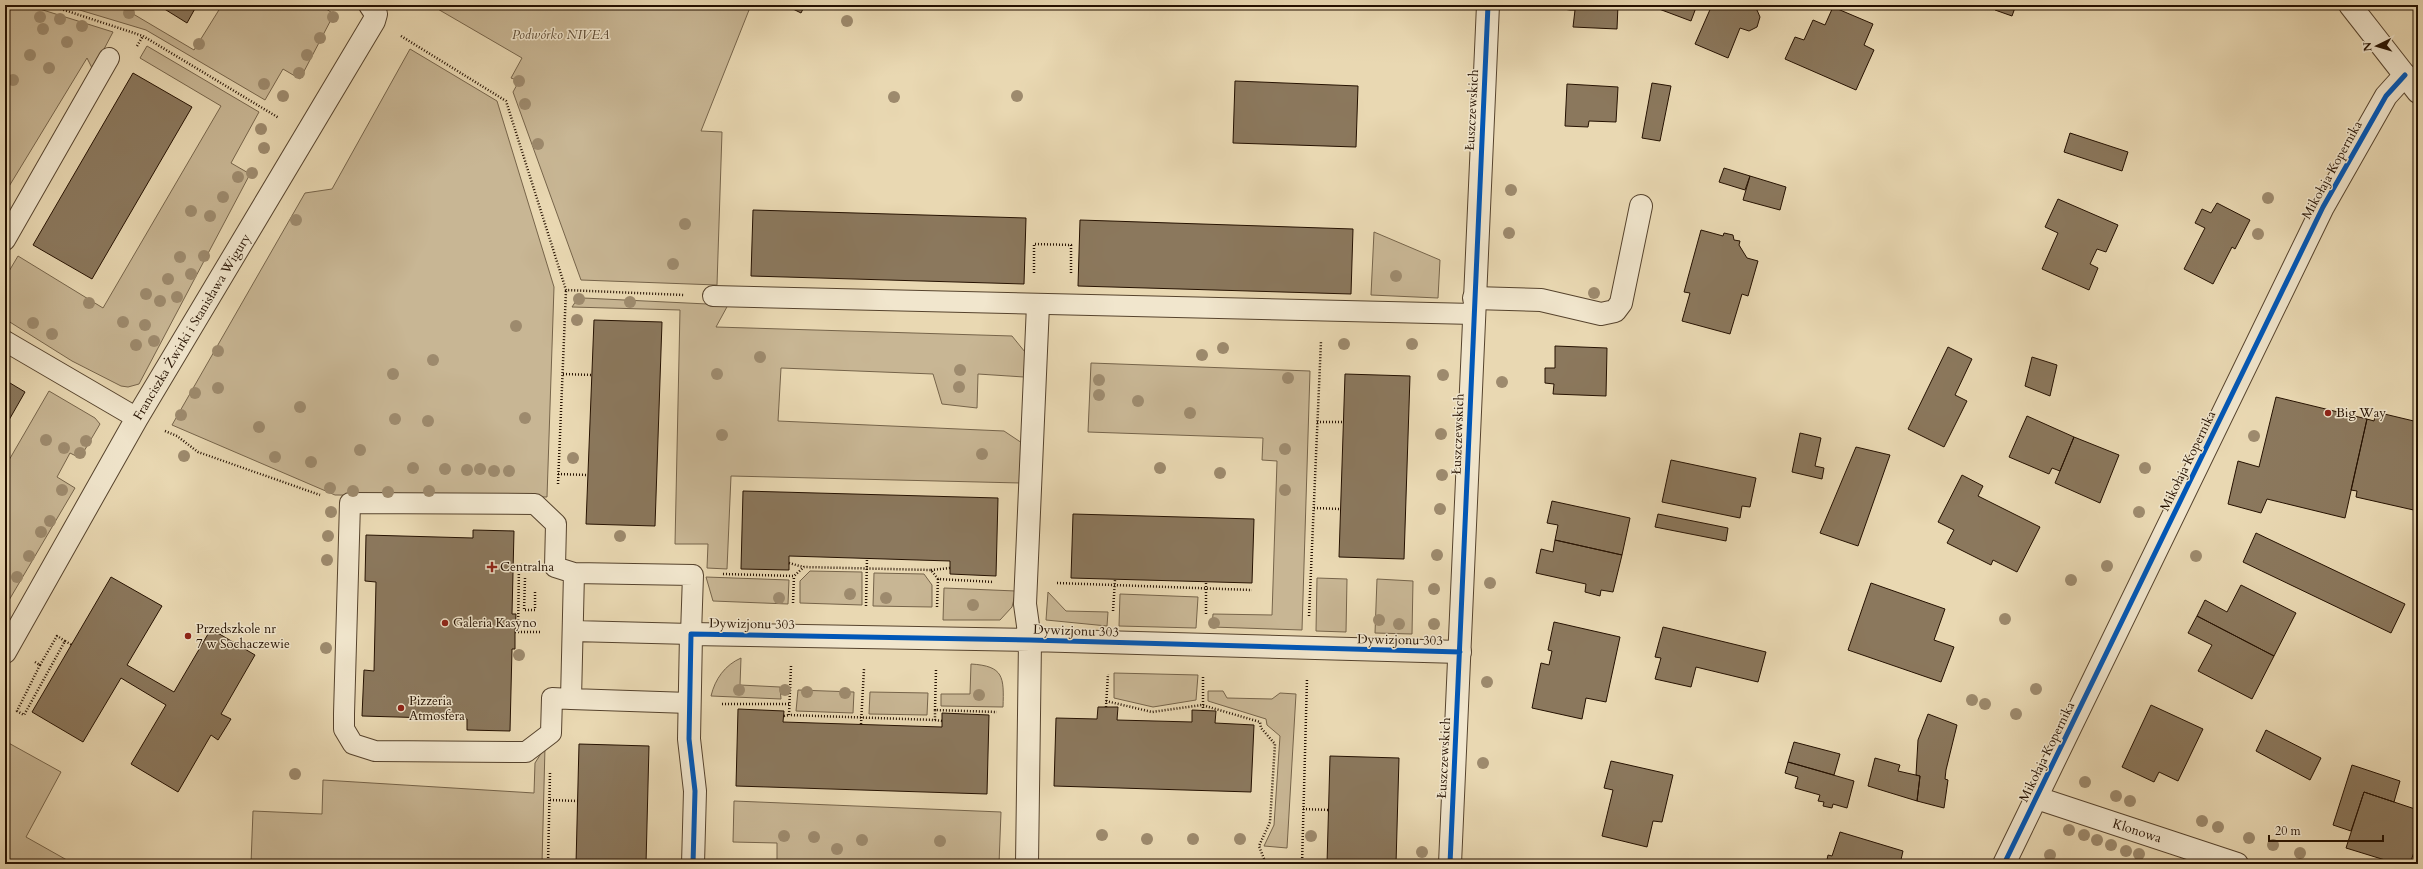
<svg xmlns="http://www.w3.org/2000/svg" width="2423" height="869" font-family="Cardo,serif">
<rect width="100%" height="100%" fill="#e9d8b2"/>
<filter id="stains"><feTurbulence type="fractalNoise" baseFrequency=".005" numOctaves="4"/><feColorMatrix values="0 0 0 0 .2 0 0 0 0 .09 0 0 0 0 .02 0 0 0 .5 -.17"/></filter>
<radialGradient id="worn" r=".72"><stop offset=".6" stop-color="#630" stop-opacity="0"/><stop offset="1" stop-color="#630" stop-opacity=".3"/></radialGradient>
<path fill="#c8b694" stroke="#76644a" d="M5 5H27L113 32 93 70 87 58 5 193Z
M63 5H118L194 50 222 5H320L334 14 300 79 283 69 265 100 146 30Z
M438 5H751L701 131 722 132 717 285 581 280 513 92 519 81 511 78 522 58 436 8Z
M147 46 259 112 231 163 250 174 139 384 128 387 121 386 72 361 5 319V278L18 256 103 308 221 106 140 58Z
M410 49 497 101 554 287 547 497 335 495 172 425 305 193 332 189Z
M1374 232 1440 260 1438 298 1371 295Z
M583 298 728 305 716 327 1012 336 1025 352 1024 377 978 374 977 408 942 404 933 374 781 368 778 421 1004 431 1022 443 1020 483 731 476 727 569 707 568 708 544H675L680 310 572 307 576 301Z
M1091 363 1310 371 1302 630 1212 627 1213 614 1272 615 1277 461 1262 460 1263 438 1088 432Z
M49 391 95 418 100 424 80 458 70 453 57 477 75 488 5 607V467Z
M810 571 862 572V605L800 603V581Z
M874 573 924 574 932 585V607L873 606Z
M706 577 789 580 788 604 713 601Z
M1317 578 1347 579 1346 632 1316 631Z
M1377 579 1413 581 1412 634 1375 633Z
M944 588 1016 591 1012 607 1000 620H943Z
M1048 592 1066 611 1108 612 1107 626 1046 620Z
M1120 594 1198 597 1196 628 1119 626Z
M741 658 740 685 780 687 781 699 711 696C715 679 725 665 741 658Z
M971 664C1004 666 1004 677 1003 707L941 706V694H970Z
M1114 673 1198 675 1196 700 1153 707 1114 698Z
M798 690 854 692 853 713 796 711Z
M1208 691H1223L1227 698 1272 699 1280 693 1296 694 1287 848 1264 846 1274 825 1280 736 1267 725 1266 719 1208 701Z
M870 692 928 693 927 715 869 714Z
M5 741 61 772 26 837 74 864H5Z
M545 747 542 864H251L253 811 322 814 323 780 534 793 535 763Z
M734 801 1001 812 999 864H777V843L733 842Z"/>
<path fill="#8b785d" stroke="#251101" d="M158 5H197L187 23Z
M785 5H805L801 13Z
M1563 5H1570V10L1563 9Z
M1570 5H1618L1617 29 1573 27 1575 10H1570Z
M1660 5H1697L1691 21 1659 9Z
M1712 5H1749L1757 10 1760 17 1757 27 1749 31 1740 28 1728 58 1695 44Z
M1997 5H2016L2012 16 1995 10Z
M1833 7 1873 24 1864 45 1874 50 1856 90 1785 59 1795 37 1804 40 1813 20 1825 25Z
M133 73 192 107 92 279 33 245Z
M1235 81 1358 86 1356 147 1233 143Z
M1652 83 1671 86 1660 141 1642 138Z
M1567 84 1618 87 1616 122 1589 121 1588 127 1565 126Z
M2070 133 2128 152 2122 171 2064 152Z
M1724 168 1750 176 1745 190 1719 182Z
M1750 176 1786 187 1780 210 1743 200Z
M2058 199 2118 225 2106 252 2097 249 2090 264 2098 268 2089 290 2042 269 2058 233 2045 227Z
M2217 203 2250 220 2235 249 2232 247 2213 284 2184 269 2205 228 2195 223 2202 209 2211 213Z
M753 210 1026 218 1024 284 751 276Z
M1080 220 1353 229 1351 294 1078 286Z
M1701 230 1723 236 1724 233 1733 235 1734 240 1740 241 1739 245 1747 258 1758 261 1748 296 1742 294 1730 334 1682 321 1690 293 1684 292Z
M594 320 662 322 655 526 586 524Z
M1555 346 1607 348 1606 396 1553 394 1554 384 1545 383V368H1555Z
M1948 347 1972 359 1955 395 1967 401 1944 447 1908 429Z
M2032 357 2057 365 2050 396 2025 386Z
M1345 374 1410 376 1404 559 1339 557Z
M5 380 25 392 5 427Z
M2276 397 2367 419 2345 518 2267 499 2261 513 2228 504 2238 461 2259 467Z
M2376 412 2418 422V511L2356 497 2357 491 2351 490 2367 419 2374 421Z
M2027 416 2074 437 2060 471 2052 468 2049 474 2009 457Z
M1800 433 1821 438 1815 466 1824 468 1822 479 1792 472Z
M2074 437 2119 455 2100 503 2055 483Z
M1856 447 1890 455 1858 546 1820 533Z
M1671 460 1756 478 1750 507 1742 506 1740 518 1662 502Z
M1962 475 1983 486 1978 496 2040 527 2017 572 1993 560 1991 565 1947 543 1954 530 1938 522Z
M743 491 998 498 996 576 950 574V561L789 556V570L741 569Z
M1552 501 1630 518 1622 555 1555 540 1558 525 1547 523Z
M1073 514 1254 519 1252 583 1071 578Z
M1658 514 1728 528 1726 541 1655 527Z
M473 530 514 531 512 614H516L515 632V649H512L510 731 467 730V719L362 716 364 670 374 671 376 582 365 581 366 535 473 538Z
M2256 533 2405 604 2391 633 2243 562Z
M1555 540 1622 555 1613 592 1601 590 1600 596 1585 592 1586 584 1536 573 1541 549 1553 552Z
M111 577 162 606 127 665 174 692 211 629 255 655 221 714 231 719 218 740 211 735 178 792 131 764 166 705 121 678 83 742 32 712Z
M1871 583 1945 609 1934 640 1954 647 1941 682 1848 650Z
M2241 585 2296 613 2274 656 2197 616 2205 600 2227 612Z
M2197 616 2274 656 2252 699 2198 671 2212 645 2188 633Z
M1554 622 1620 637 1606 702 1586 698 1582 719 1532 708 1541 663 1549 665 1552 651 1548 650Z
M1663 627 1766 652 1758 682 1696 667 1691 687 1655 679 1661 658 1655 657Z
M2151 705 2203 729 2178 781 2159 772 2154 782 2122 767Z
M1098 707H1118L1117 720 1192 722V710L1216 711 1215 723 1254 725 1251 792 1054 786 1056 718 1097 719Z
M738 709 784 711 783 722 942 727V713L989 715 987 794 736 786Z
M1928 714 1957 725 1946 770 1945 779 1948 780 1944 808 1917 801 1920 776 1916 775 1918 740Z
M2266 730 2321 758 2310 780 2256 751Z
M1794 742 1840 754 1834 775 1788 762Z
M579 744 649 746 646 864H576Z
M1330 756 1399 758 1396 864H1327Z
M1875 758 1900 765 1898 771 1920 776 1917 801 1868 786Z
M1611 761 1673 775 1662 822 1653 821 1647 847 1602 836 1613 790 1604 788Z
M1788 762 1854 781 1847 808 1833 804 1832 808 1823 806 1824 802 1818 801 1820 795 1795 788 1798 777 1785 773Z
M2352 765 2400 781 2394 802 2364 792 2351 831 2333 825Z
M2364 792 2418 810V840L2410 864H2398L2346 848Z
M1840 832 1903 851 1900 864H1826L1828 855 1832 856Z"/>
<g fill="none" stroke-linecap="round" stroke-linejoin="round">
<defs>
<path id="service" d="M5 240 109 58
M713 296 1474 314
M5 341 137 418
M573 631 691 634 693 575 574 573 571 699 689 703
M571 699 552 698 551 733 526 752 375 751 353 744 344 729V714L350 503 535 504 556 524 555 567 574 573"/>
<path id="minor" d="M1474 298 1541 300 1601 314 1615 311 1621 303 1641 206
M5 652 137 418 374 21 376 14 370 5
M2037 798 2237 864
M693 864 695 791 689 739 691 634 1030 640 1460 652
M1027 864 1030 640 1025 604 1038 305
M2004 864 2323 207 2386 96 2405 75"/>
<path id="tertiary" d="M2350 5 2418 92
M1450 864 1488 5"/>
</defs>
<use href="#service" stroke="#56432d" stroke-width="22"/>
<use href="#minor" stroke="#56432d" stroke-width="24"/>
<use href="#tertiary" stroke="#56432d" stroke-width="24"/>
<path stroke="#251101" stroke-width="2.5" stroke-dasharray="1 2" stroke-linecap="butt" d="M49 5 143 36 279 118
M401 36 506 101 566 290 684 295
M137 46 143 36
M1034 273V244L1071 245V274
M563 374 592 375
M1317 422H1343
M165 431 177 436 198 452 320 495
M558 474 588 475
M558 484 566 290
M1314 508 1341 509
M789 563 803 567
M931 570 950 568
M723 574 794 576 804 567 931 570 938 579 994 582
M525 578 524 610H535V591
M1057 583 1252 590
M793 603 794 576
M866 606 867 558
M937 607 938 579
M1113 611 1115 580
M1206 614V582
M1309 616 1321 341
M515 632H518L519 565H525
M518 632H541
M35 662 40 665 17 711 24 715 65 641 72 645
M40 665 57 636 65 641
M791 666 789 715 935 720V710L997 712
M1203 677V711
M1106 701 1152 712 1202 705 1260 722 1261 728 1275 744 1270 822 1259 846 1266 864
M722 704H789
M1106 707 1108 674
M935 710 936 670
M784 716 789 715
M935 720 942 721
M861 724 864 669
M550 800 578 801
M1303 809 1329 810
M548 864 550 773
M1302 864 1307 679"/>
<use href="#service" stroke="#f1e6cd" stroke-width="20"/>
<use href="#minor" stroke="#f1e6cd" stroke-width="22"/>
<use href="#tertiary" stroke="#f1e6cd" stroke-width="22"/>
<defs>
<path id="cycleway" d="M693 864 695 791 689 739 691 634 1030 640 1460 652
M1450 864 1488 5
M2004 864 2323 207 2386 96 2405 75"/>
</defs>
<use href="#cycleway" stroke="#f1e6cd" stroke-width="8"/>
<use href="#cycleway" stroke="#0057b8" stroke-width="5"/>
</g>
<g fill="#9d8a6d">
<circle cx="129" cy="13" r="6"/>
<circle cx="40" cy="17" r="6"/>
<circle cx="333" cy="17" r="6"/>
<circle cx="60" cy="19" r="6"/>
<circle cx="847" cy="21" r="6"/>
<circle cx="82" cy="26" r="6"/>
<circle cx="43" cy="29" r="6"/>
<circle cx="320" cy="38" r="6"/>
<circle cx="67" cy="42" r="6"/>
<circle cx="199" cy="44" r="6"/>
<circle cx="30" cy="55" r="6"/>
<circle cx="307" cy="55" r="6"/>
<circle cx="49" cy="68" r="6"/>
<circle cx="299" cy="73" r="6"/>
<circle cx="13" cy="80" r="6"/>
<circle cx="519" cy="81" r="6"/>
<circle cx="264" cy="84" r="6"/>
<circle cx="283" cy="96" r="6"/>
<circle cx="1017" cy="96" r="6"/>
<circle cx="894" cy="97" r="6"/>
<circle cx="525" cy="104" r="6"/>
<circle cx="261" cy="129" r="6"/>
<circle cx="538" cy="144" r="6"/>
<circle cx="264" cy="148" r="6"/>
<circle cx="252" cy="173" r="6"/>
<circle cx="238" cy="177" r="6"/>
<circle cx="1511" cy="190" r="6"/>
<circle cx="223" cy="197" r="6"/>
<circle cx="2268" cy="198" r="6"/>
<circle cx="191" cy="211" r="6"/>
<circle cx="210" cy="216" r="6"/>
<circle cx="296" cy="220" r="6"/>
<circle cx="685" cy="224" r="6"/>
<circle cx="1509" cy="233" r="6"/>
<circle cx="2258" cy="234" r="6"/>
<circle cx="204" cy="256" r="6"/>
<circle cx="180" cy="257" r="6"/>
<circle cx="673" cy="264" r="6"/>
<circle cx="191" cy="274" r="6"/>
<circle cx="1396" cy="276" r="6"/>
<circle cx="168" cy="279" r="6"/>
<circle cx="1594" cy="293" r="6"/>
<circle cx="146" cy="294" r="6"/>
<circle cx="177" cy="297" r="6"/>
<circle cx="579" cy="299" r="6"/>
<circle cx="160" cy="301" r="6"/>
<circle cx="630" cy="302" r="6"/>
<circle cx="89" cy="303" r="6"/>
<circle cx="577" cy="320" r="6"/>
<circle cx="123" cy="322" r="6"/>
<circle cx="33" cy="323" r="6"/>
<circle cx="145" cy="325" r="6"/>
<circle cx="516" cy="326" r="6"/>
<circle cx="52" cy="334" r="6"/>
<circle cx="154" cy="341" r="6"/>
<circle cx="1344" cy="344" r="6"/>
<circle cx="1412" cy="344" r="6"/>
<circle cx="136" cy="345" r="6"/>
<circle cx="1223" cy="348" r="6"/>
<circle cx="218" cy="351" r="6"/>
<circle cx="1202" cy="355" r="6"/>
<circle cx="760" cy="357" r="6"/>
<circle cx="433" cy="360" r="6"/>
<circle cx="960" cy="370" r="6"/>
<circle cx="393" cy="374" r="6"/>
<circle cx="717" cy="374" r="6"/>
<circle cx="1443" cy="375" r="6"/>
<circle cx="1288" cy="378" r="6"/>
<circle cx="1099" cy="380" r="6"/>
<circle cx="1502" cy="382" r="6"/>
<circle cx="959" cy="387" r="6"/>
<circle cx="218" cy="388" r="6"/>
<circle cx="195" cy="393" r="6"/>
<circle cx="1099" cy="395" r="6"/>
<circle cx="1138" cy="401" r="6"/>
<circle cx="300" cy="407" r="6"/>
<circle cx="1190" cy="413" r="6"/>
<circle cx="181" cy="415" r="6"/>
<circle cx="525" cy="418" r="6"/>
<circle cx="395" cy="419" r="6"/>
<circle cx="428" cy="421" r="6"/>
<circle cx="259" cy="427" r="6"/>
<circle cx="1441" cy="434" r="6"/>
<circle cx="722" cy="435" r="6"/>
<circle cx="2254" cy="436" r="6"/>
<circle cx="46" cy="440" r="6"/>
<circle cx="86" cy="441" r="6"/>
<circle cx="64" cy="448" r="6"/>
<circle cx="1285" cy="449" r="6"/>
<circle cx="360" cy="450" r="6"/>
<circle cx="80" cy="453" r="6"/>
<circle cx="982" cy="454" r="6"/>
<circle cx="184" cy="456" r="6"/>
<circle cx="275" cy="457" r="6"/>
<circle cx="573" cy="458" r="6"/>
<circle cx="311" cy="462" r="6"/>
<circle cx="413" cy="468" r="6"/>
<circle cx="1160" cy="468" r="6"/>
<circle cx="2145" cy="468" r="6"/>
<circle cx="445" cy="469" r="6"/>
<circle cx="480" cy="469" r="6"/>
<circle cx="467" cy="470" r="6"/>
<circle cx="494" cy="471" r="6"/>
<circle cx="509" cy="471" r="6"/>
<circle cx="1220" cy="473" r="6"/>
<circle cx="1442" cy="475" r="6"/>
<circle cx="330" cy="488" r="6"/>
<circle cx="62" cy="490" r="6"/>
<circle cx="1285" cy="490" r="6"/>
<circle cx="353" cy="491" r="6"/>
<circle cx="429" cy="491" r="6"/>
<circle cx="388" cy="492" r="6"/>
<circle cx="1440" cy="509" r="6"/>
<circle cx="331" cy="512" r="6"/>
<circle cx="2139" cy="512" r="6"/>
<circle cx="50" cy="521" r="6"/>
<circle cx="41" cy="532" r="6"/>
<circle cx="328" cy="536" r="6"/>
<circle cx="620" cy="536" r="6"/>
<circle cx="1437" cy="555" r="6"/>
<circle cx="29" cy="556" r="6"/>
<circle cx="2196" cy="556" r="6"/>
<circle cx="327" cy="560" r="6"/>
<circle cx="2107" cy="566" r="6"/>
<circle cx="17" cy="577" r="6"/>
<circle cx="2071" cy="580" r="6"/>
<circle cx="1490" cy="583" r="6"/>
<circle cx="1434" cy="589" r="6"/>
<circle cx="850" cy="594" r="6"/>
<circle cx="779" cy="598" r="6"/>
<circle cx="886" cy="598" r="6"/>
<circle cx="973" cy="605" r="6"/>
<circle cx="2005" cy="619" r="6"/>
<circle cx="1379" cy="620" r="6"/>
<circle cx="1214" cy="623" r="6"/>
<circle cx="1399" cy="624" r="6"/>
<circle cx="1434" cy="624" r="6"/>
<circle cx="326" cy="648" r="6"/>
<circle cx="519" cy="655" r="6"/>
<circle cx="1487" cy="682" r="6"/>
<circle cx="2036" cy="689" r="6"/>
<circle cx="739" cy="690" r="6"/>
<circle cx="785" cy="690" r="6"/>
<circle cx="807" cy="692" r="6"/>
<circle cx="845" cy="693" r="6"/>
<circle cx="979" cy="695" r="6"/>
<circle cx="1972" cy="700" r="6"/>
<circle cx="1985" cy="704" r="6"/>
<circle cx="2016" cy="714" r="6"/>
<circle cx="1483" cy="763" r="6"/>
<circle cx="295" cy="774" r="6"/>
<circle cx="2085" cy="782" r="6"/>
<circle cx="2116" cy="796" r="6"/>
<circle cx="2130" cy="801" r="6"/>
<circle cx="2202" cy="821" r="6"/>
<circle cx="2218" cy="827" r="6"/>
<circle cx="2069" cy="830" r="6"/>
<circle cx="1102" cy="835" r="6"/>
<circle cx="2084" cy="835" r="6"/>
<circle cx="784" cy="836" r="6"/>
<circle cx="1311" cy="836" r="6"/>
<circle cx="814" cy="837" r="6"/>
<circle cx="2249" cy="838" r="6"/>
<circle cx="1147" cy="839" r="6"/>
<circle cx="1193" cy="839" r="6"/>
<circle cx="1240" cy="839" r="6"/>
<circle cx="862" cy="840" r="6"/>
<circle cx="2097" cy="840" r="6"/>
<circle cx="940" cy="841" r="6"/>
<circle cx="2111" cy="845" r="6"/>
<circle cx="2273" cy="845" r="6"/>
<circle cx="837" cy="849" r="6"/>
<circle cx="2126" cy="851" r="6"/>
<circle cx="1422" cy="852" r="6"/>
<circle cx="2300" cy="853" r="6"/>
<circle cx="2139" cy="854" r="6"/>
<circle cx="2050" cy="855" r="6"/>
</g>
<g fill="#8f2418" stroke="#f1e6cd" stroke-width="1.5">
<circle cx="2328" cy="413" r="4"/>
<path d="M490 561h4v4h4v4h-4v4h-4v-4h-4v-4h4z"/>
<circle cx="445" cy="623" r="4"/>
<circle cx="188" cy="636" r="4"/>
<circle cx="401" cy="708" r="4"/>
</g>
<g text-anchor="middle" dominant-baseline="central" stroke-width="3" stroke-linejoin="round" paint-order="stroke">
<g font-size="13" font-style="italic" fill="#5e4b34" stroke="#f1e6cd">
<text x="561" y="35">Podwórko NIVEA</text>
</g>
<g font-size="13" fill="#251101" stroke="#f1e6cd">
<text transform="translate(1472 110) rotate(-87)">Łuszczewskich</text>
<text transform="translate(2332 170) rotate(-61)">Mikołaja Kopernika</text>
<text transform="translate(192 327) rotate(-59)">Franciszka Żwirki i Stanisława Wigury</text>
<text transform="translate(1458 434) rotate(-88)">Łuszczewskich</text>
<text transform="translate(2188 461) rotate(-64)">Mikołaja Kopernika</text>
<text transform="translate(752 624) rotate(1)">Dywizjonu 303</text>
<text transform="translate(1076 631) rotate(2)">Dywizjonu 303</text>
<text transform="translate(1400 640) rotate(1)">Dywizjonu 303</text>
<text transform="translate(2047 752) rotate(-64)">Mikołaja Kopernika</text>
<text transform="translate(1444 758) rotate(-87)">Łuszczewskich</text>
<text transform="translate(2137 831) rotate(18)">Klonowa</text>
</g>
<g font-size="13" fill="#251101" stroke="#f1e6cd" text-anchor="start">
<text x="2336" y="413">Big Way</text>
<text x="500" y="567">Centralna</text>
<text x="453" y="623">Galeria Kasyno</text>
<text x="196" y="629">Przedszkole nr<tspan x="196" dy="15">7 w Sochaczewie</tspan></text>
<text x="409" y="701">Pizzeria<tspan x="409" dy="15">Atmosfera</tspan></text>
</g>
</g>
<rect width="2423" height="869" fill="none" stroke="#e9d8b2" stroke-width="20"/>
<rect x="6" y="6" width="2411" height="857" fill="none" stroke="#251101" stroke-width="2"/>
<rect x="10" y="10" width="2403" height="849" fill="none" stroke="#251101"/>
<g transform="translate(2377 46) rotate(265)" stroke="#f1e6cd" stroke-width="3" paint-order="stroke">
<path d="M0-3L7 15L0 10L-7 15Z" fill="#251101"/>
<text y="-6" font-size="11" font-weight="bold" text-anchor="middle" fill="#251101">N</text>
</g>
<path d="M2269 835v6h114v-6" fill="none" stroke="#251101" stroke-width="2"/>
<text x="2275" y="835" font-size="12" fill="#251101" stroke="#f1e6cd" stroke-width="3" paint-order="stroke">20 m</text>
<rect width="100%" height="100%" filter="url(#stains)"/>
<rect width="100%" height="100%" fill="url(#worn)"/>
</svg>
